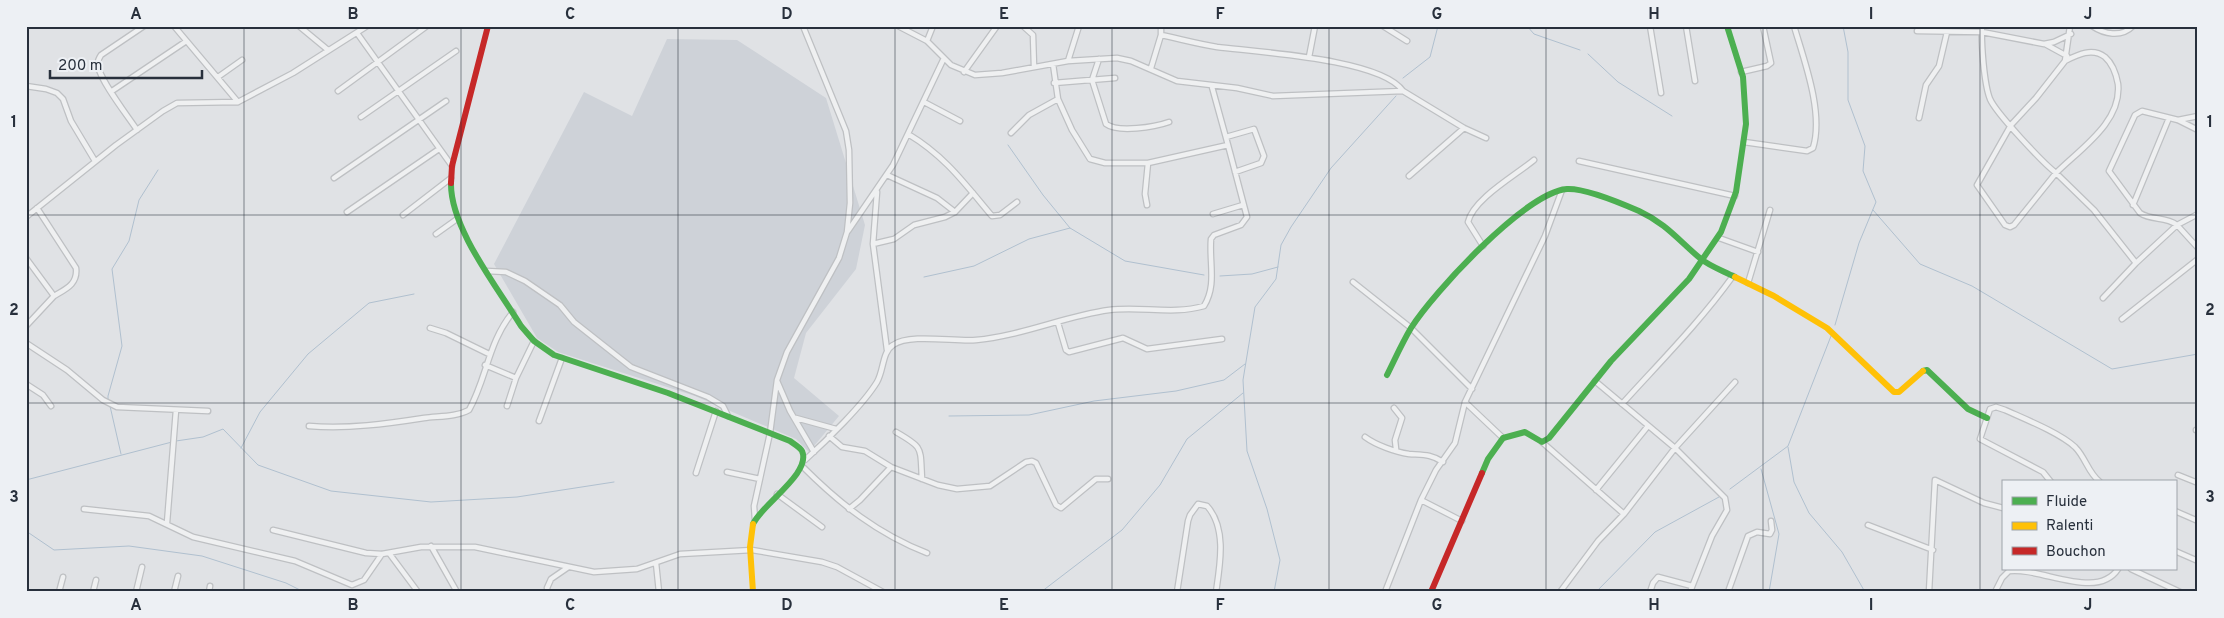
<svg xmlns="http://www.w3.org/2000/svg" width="2224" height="618" font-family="Overpass,sans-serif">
<rect width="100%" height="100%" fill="#e0e2e5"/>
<path fill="#ced2d8" d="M667 39 737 40 826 98 865 225 856 269 806 333 794 378 839 416 809 452 796 439 695 396 558 352 537 338 494 264 584 92 632 116Z"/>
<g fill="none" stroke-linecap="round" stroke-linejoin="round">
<path stroke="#b0c0cf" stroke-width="1" d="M1527 26 1534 34 1580 50
M1588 54 1618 82 1672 116
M1403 78 1430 57 1438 26
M1008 145 1043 195 1070 228
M1873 210 1920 264 1972 286 2112 369 2198 354
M1220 276 1252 274 1278 267
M924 277 974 266 1029 239 1070 228 1125 261 1204 275
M1835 325 1859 243 1876 202 1863 171 1865 146 1848 100V52L1843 26
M108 400V396L122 346 112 269 129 241 139 200 158 170
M110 406 121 454
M949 416 1029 415 1094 401 1176 391 1224 380 1245 364
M176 441 203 437 223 429 258 465 331 491 431 502 517 497 614 482
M1788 447 1794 482 1809 513 1842 552 1865 592
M241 448 260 412 308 354 369 303 414 294
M1761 469 1779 534 1769 592
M26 480 172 442
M1730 489 1788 446 1831 336
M26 531 54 550 129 546 202 556 286 583 304 592
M1041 592 1122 530 1160 485 1187 439 1243 393
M1274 592 1280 560 1267 509 1247 451 1243 380 1255 307 1276 279 1281 245 1291 227 1331 168 1396 96
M1596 592 1655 532 1719 497"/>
<defs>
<path id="street" d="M174 26 238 102
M299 26 328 50
M898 26 927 41 951 65 975 75 1002 73 1068 61 1117 58 1131 61 1177 81 1237 88 1273 96 1403 91 1464 128 1486 138
M1023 26 1033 35 1034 67
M1383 26 1407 41
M1650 26 1661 93
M1686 26 1695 81
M1982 26C1981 42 1984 84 1990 99 1996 113 2043 163 2056 173 2080 149 2122 122 2118 84 2116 73 2113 64 2105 57 2092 47 2077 55 2065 61
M2070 26 2065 61 2036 98 2011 125 1977 185 2005 225 2010 227 2014 225 2056 173 2094 210 2136 263
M2092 26C2104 34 2121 38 2133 26
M1917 31 1982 32 2044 44 2054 42 2071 34
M357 33 452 166
M1161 35C1180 39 1198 44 1217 47 1257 52 1382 59 1403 91
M927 41 933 26
M2045 44 2067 56
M1309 57 1315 26
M1099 59 1092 80 1106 124C1118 133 1155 127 1169 122
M1068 61 1079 26
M1053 64 1058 99 1072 130 1090 159 1105 163H1148L1228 145 1212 87
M1151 68 1161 35V26
M964 72 997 26
M1741 72 1767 66 1771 63 1763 26
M218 77 242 60
M1054 83 1115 78
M26 86 46 89 57 93 63 99 71 121 95 161
M112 91 185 42
M338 91 427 26
M924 102 960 121
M361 117 456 51
M1919 118 1926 85 1939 66 1947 32
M2178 120 2198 116
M137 130C127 115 101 82 98 66 97 62 99 58 101 55L144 26
M2198 130 2178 120 2142 111 2135 115 2109 171 2140 213C2152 221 2165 216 2177 225L2198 214
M1011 133 1029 115 1058 99
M908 134C945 156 965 184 992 216L1000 215 1017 202
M1226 137 1254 129 1264 156 1261 163 1235 172
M1744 142 1807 151 1813 148C1824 113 1804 60 1794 26
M1579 161 1735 196
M887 175 937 198 955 212
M1409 176 1464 128
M334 178 446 101
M877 192 873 244 887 350
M1147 205 1145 194 1148 163
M2133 205 2169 118
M37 208 76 268C78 284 66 289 54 296
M347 212 439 149
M1213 214 1243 205
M403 215 451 178
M26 217 116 145 163 111 177 103 238 102 293 73 367 26
M848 231 893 165 944 58
M436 234 457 219
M1719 238 1758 252
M873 244 894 239 914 225 945 217 955 212 973 193
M1483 246 1468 222C1473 199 1516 175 1534 160
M26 258 54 296 26 326
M487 271 506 272 525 281 560 305 574 322 631 367 708 397 723 406 728 416
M1353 282 1411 328 1472 389
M1748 283 1770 210
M2103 298 2136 263 2177 225 2198 248
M2122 319 2198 259
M1058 323 1066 350 1069 352 1123 338 1147 349 1222 339
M430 328 446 333 489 354
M26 343 67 370 103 400 117 407 208 411
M485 365 516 378
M777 381 790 411 814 452
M1595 381 1675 448 1725 498 1727 510 1712 536 1690 592
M26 384 43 395 51 406
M1465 402 1503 438
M1622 404C1660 362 1700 322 1733 276
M507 406 516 378 534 341
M1394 408 1402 418 1395 440 1396 449
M796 418 836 429
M539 421 562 358
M309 426C348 429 386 424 424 418 439 416 456 417 469 410 487 378 488 342 513 312
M2196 430H2198
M896 432C924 448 920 447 922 479
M829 436 842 447 865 451 891 467 938 485 957 489 990 486 1026 462 1032 461 1036 463 1056 505 1061 508 1096 479H1108
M1365 437C1376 445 1395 452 1409 454 1423 455 1431 454 1443 462
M1542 442 1624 514
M805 460C826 441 863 405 877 382 884 370 882 352 893 345 910 333 955 342 976 340 1021 336 1065 316 1109 310 1141 306 1173 315 1204 306 1217 285 1209 263 1211 239L1214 235 1241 225 1247 217 1228 145
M803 467C840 504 878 534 927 553
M727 472 760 479
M696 473 716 411
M2178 475 2198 483
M2051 482 2043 472 1980 439 1990 409 1996 407 2005 410C2025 419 2060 433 2075 447 2086 458 2088 473 2100 482
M1596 490 1648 426
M777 494 822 527
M1421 500 1462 521
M84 509 149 516 193 537 295 561 352 585 364 580 382 554
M849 509 860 500 891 467
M2175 511 2198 521
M755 520 754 506 770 433 777 380 787 352 839 258 847 232 850 203 849 150 846 131 803 26
M167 523 176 410
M1868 525 1933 550
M273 530 366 553 382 554 421 547H475L594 572 637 569 680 554 752 550 822 562 837 567 883 592
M431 546 457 592
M2175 551 2198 561
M389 553 418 592
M656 563 659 592
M2131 569 2180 592
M59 592 63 577
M93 592 96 580
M136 592 142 567
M174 592 178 576
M209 592 210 586
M548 592 547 588 551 579 567 568
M1177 592 1188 521 1190 515 1198 504 1207 506C1227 528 1220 565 1216 592
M1385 592 1421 500 1436 470 1455 443 1465 402 1545 236 1562 190
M1560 592 1598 541 1624 514 1675 448 1735 382
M1650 592 1653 583 1658 577 1692 586
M1728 592 1748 536 1757 532 1770 534 1772 530 1771 521
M1929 592 1935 480 1984 503 2003 508
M1995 592 2002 578 2009 571C2041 567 2097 601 2118 569"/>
</defs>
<use href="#street" stroke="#bec0c3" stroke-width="7"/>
<use href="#street" stroke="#eff0f1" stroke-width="4.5"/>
<path stroke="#4caf50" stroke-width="6" d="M451 183C450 228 498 288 521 326L534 341 554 355 668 393 790 441C794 444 800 447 802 451 812 473 762 504 753 524
M1923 371 1927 370 1968 409 1987 418
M1387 375C1395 359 1402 343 1411 328 1433 293 1526 192 1567 189 1585 188 1623 204 1639 211 1667 224 1679 241 1701 259 1711 267 1724 271 1735 277
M1482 473 1488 459 1503 438 1525 432 1542 442 1549 438 1611 361 1689 279 1721 232 1736 192 1746 124 1743 77 1727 26"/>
<path stroke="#ffc107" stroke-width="6" d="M1735 277 1774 296 1827 328 1894 392H1899L1923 371
M753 592 750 547 753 524"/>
<path stroke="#c62828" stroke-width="6" d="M451 183 452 166 488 26
M1431 592 1482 473"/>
</g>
<path fill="none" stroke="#28303c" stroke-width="1" stroke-opacity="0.55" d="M244 26V592M461 26V592M678 26V592M895 26V592M1112 26V592M1329 26V592M1546 26V592M1763 26V592M1980 26V592M26 215H2198M26 403H2198"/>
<rect width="2224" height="618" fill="none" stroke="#edf0f4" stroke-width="55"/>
<rect x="2002" y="480" width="175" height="90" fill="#edf0f4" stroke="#9ea3aa"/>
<rect x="2012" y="497" width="25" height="8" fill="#4caf50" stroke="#9ea3aa"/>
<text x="2046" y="506" font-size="15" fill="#28303c">Fluide</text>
<rect x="2012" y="522" width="25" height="8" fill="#ffc107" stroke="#9ea3aa"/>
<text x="2046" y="530" font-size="15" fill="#28303c">Ralenti</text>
<rect x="2012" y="547" width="25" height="8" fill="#c62828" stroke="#9ea3aa"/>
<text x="2046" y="556" font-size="15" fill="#28303c">Bouchon</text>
<path d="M50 70v8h152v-8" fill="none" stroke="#28303c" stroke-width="2.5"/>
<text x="58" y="70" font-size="15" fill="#28303c" stroke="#edf0f4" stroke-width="4" paint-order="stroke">200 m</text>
<rect x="28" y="28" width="2168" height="562" fill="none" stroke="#28303c" stroke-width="2"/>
<g font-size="16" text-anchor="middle" font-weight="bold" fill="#28303c">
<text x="136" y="19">A</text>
<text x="353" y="19">B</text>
<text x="570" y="19">C</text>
<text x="787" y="19">D</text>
<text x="1004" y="19">E</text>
<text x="1220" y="19">F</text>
<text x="1437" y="19">G</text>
<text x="1654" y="19">H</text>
<text x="1871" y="19">I</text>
<text x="2088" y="19">J</text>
<text x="14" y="127">1</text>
<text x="2210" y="127">1</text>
<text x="14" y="315">2</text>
<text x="2210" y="315">2</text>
<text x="14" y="502">3</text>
<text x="2210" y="502">3</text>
<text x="136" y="610">A</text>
<text x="353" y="610">B</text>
<text x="570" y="610">C</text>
<text x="787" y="610">D</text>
<text x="1004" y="610">E</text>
<text x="1220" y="610">F</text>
<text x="1437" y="610">G</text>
<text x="1654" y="610">H</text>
<text x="1871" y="610">I</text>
<text x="2088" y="610">J</text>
</g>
</svg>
